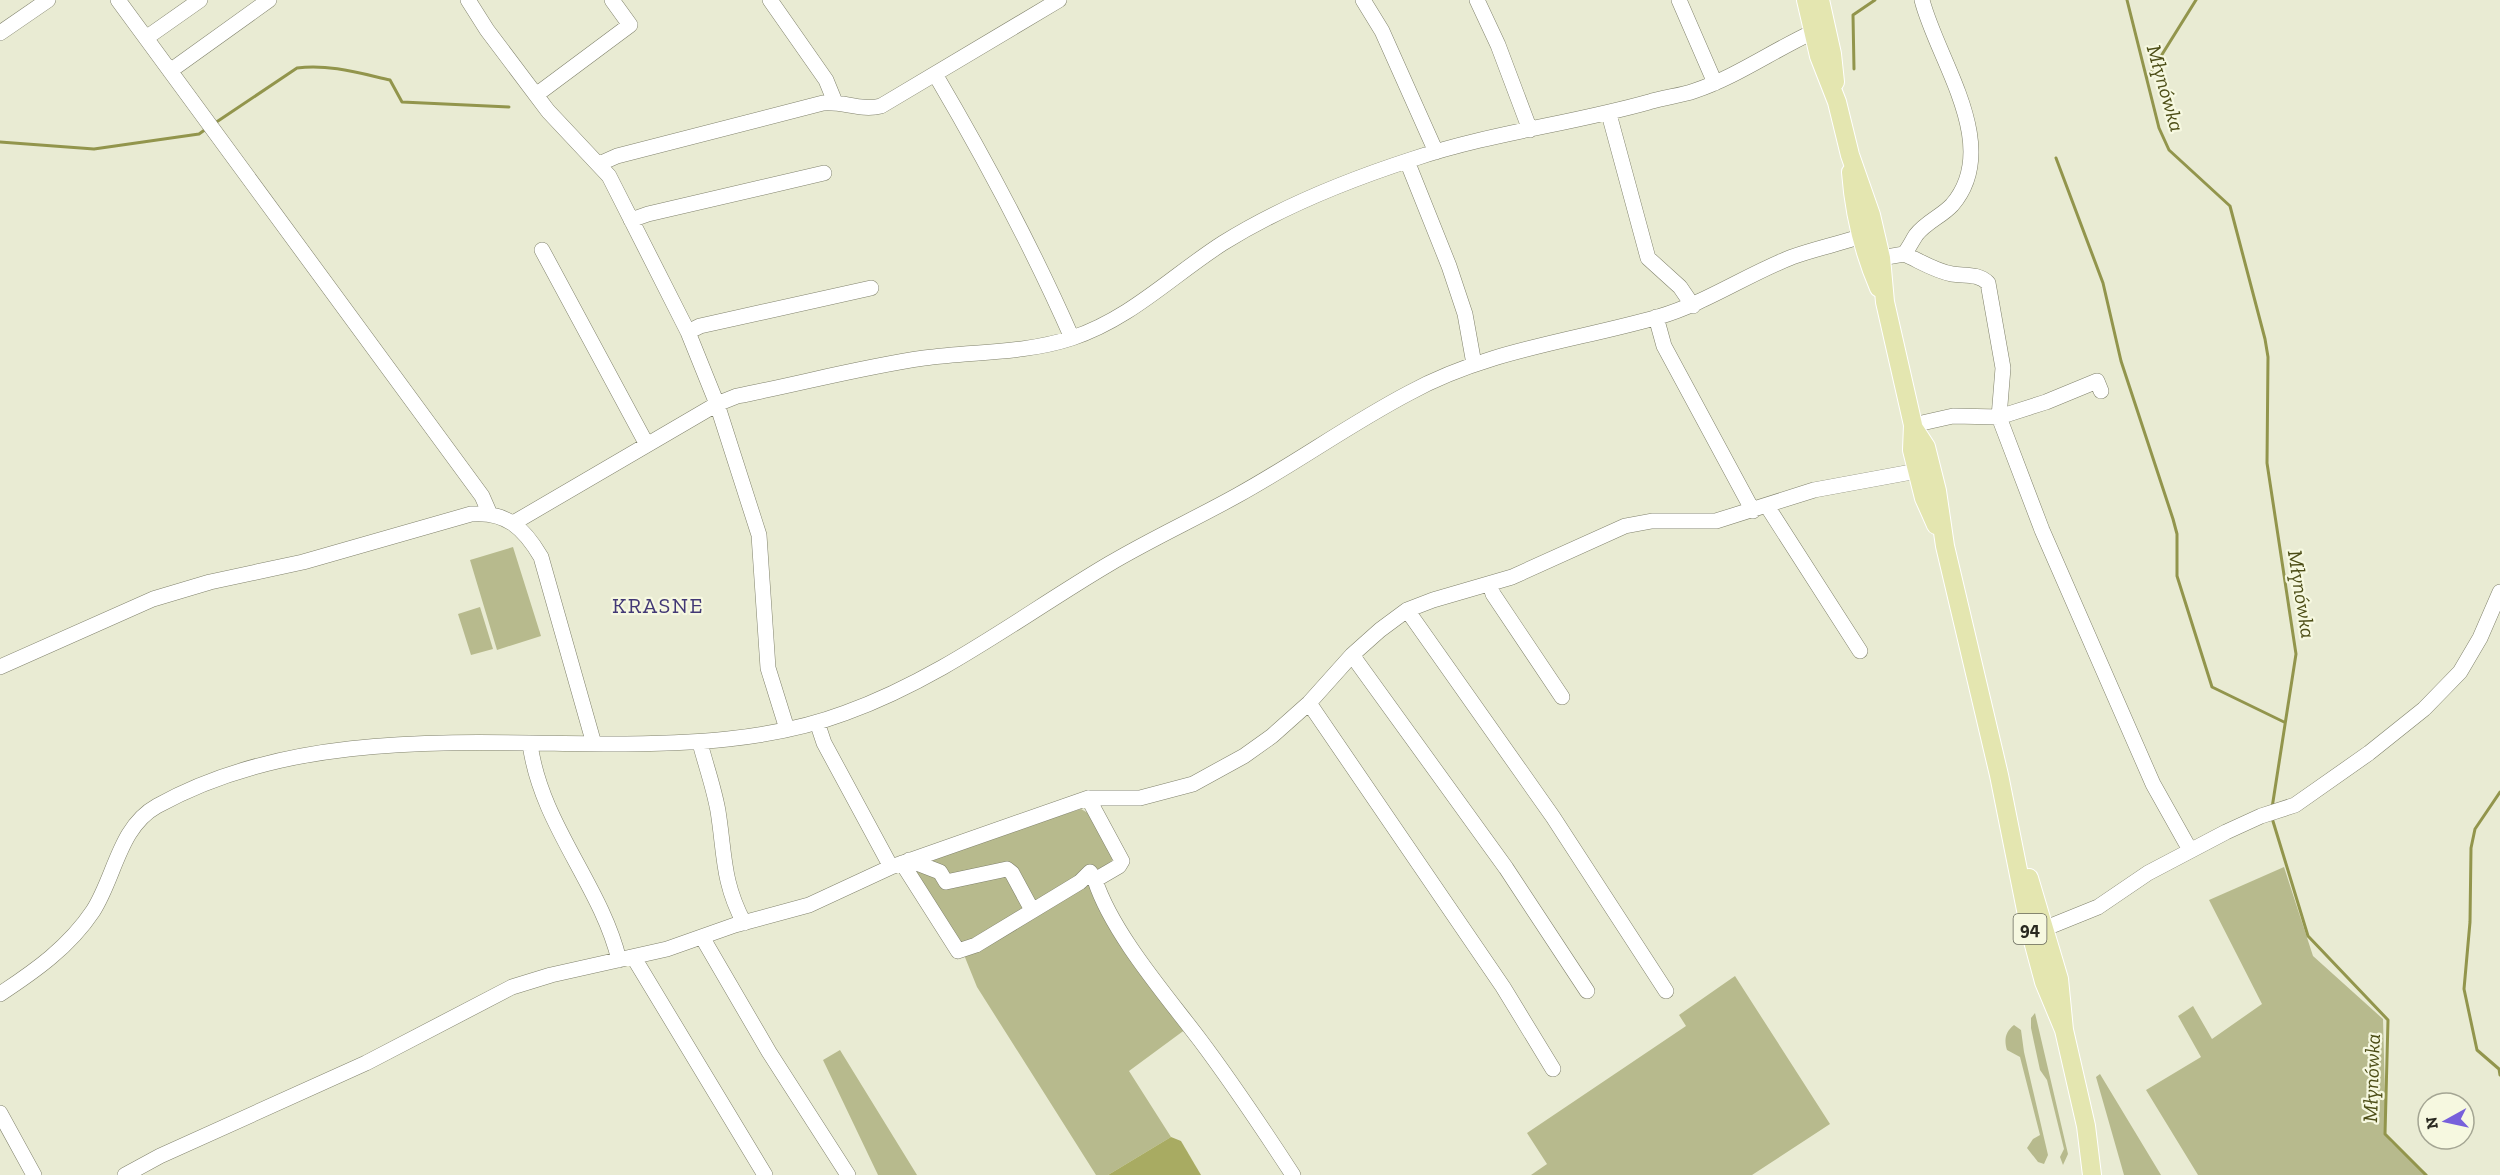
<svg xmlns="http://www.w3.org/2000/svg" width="2500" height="1175" font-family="'Zilla Slab',serif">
<rect width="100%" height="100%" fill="#e9ebd3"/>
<path fill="#b7ba8d" d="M513 547 541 636 497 650 470 560Z
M480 607 493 649 471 655 458 614Z
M1081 809 1093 816 1114 859 1086 880 1115 930 1186 1029 1129 1071 1171 1137 1108 1175H1096L977 987 960 945 913 871 918 865 974 843Z
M2284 867 2313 956 2383 1019 2386 1134 2391 1142 2428 1175H2198L2146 1090 2201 1057 2178 1016 2193 1006 2212 1039 2262 1004 2209 900Z
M1735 976 1830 1124 1752 1175H1531L1547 1164 1527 1133 1686 1026 1679 1015Z
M2035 1013 2068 1154 2063 1165 2060 1157 2064 1149 2047 1080 2040 1070 2031 1028V1018Z
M2014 1025 2021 1030 2024 1052 2048 1155 2044 1164 2038 1162 2027 1148 2033 1139 2040 1135 2020 1057 2007 1050C2004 1040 2005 1032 2014 1025Z
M840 1050 917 1175H878L823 1060Z
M2100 1074 2161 1175H2124L2096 1077Z"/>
<path fill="#a8ab62" d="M1171 1137 1181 1141 1201 1175H1108Z"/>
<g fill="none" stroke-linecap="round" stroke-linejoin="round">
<path stroke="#92954c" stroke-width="3" d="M2127 0 2159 128 2169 150 2230 206 2265 339 2268 357 2267 463 2296 654 2272 808
M1854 69 1853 15 1875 0
M2148 77 2196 0
M215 123 297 68C329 64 359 73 390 80L402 102 509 107
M0 142 94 149 199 134 206 129
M2056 158 2103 283 2121 361 2173 519 2177 534V576L2212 687 2284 722
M2500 792 2475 829 2471 848 2470 922 2464 989 2477 1050 2499 1069 2500 1075
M2272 818 2308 936 2388 1020 2385 1134 2426 1175"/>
<defs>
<path id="minor" d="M118 0 482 496 489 512
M468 0 487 30 548 111 609 176 688 332 717 404 759 535 768 668 787 729
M770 0 826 80 835 102
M1363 0 1382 31 1436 152
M1477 0 1498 45 1530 130
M1679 0 1715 83
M0 33 48 0
M146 38 200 0
M170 71 269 0
M935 74C985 159 1032 247 1072 338
M536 95 630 25 612 0
M1609 114 1648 258 1680 287 1693 306
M1407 161 1449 266 1465 314 1474 364
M599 164 617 156 823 103C844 101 860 111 881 106L1059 0
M631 220 648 214 824 173
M542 250 646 443
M1904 254C1920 261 1935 271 1952 274 1965 276 1978 273 1988 283L2003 368 1999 417 2046 402 2097 381 2101 391
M1881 258 1904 254C1909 248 1912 241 1916 235 1926 222 1942 216 1952 205 2003 146 1937 60 1922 0
M1656 317 1664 346 1753 511
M688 332 700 326 871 288
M1913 425 1953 416 1999 417 2042 530 2153 784 2190 850
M1767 506 1860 651
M515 522 717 404 737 396C799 384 861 367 924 358 974 351 1023 354 1072 338 1130 319 1173 275 1223 243 1281 207 1348 180 1413 159 1490 133 1571 124 1649 102 1664 97 1680 96 1694 91 1736 77 1772 51 1813 32L1818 24
M1490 584 1493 594 1562 697
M1407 610 1553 817 1666 991
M1352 655 1506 868 1587 991
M0 667 153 599 210 582 303 562 471 514C506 511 524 528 541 557L594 744
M1309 703 1503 987 1553 1069
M817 722 824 743 891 867
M700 743C706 766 714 788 718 811 725 855 722 881 744 923
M530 744C541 825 601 885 619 960
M1088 798 1122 861 1119 866 1095 880C1112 933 1166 995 1200 1040 1233 1084 1263 1129 1293 1175
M909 860 940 872 946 882 1007 869 1012 873 1032 910
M902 863 958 951 976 945 1080 882 1090 872 1095 880
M2046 928 2098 907 2148 873 2226 832 2261 816 2295 805 2369 753 2424 709 2460 672 2480 638 2500 592
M702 937 769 1052 848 1175
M634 958 765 1175
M0 994C35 971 69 947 93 911 115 877 119 827 157 806 294 730 458 743 608 744 687 744 770 741 845 713 942 678 1021 616 1109 564 1151 539 1195 519 1238 495 1296 463 1350 424 1409 393 1487 350 1574 341 1658 317 1706 303 1746 275 1792 257 1814 249 1838 244 1862 236L1868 227
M0 1113 34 1175
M125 1175 160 1156 366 1063 512 987 551 975 667 949 735 925 809 905 891 867 1088 798H1140L1193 784 1244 756 1272 736 1309 703 1352 655 1380 630 1407 610 1433 600 1512 577 1625 526 1652 521H1716L1814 490 1917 471 1925 462"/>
<path id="major" d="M1806 0 1819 56 1837 102 1850 155 1871 215 1881 258 1885 302 1913 425 1912 450 1924 498 1936 525
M1820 0 1832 54 1835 82
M1851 172C1854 212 1863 251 1879 288
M1913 427 1926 447 1937 491 1945 546 1999 775 2030 930 2044 982 2064 1030
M2029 878 2059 979 2064 1030 2086 1126 2092 1175"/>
</defs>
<use href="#minor" stroke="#80826c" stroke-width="16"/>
<use href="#major" stroke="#fff" stroke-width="20"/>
<use href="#minor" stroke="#fff" stroke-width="15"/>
<use href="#major" stroke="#e4e6b0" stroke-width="18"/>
</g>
<g text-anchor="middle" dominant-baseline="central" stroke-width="4.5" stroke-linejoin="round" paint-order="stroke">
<rect fill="#f6f8e0" stroke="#66675a" stroke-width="1.5" x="2013.5" y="914" width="33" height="30" rx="4.5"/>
<g font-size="18" font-weight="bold" fill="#292920">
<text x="2030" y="929">94</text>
</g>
<g font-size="21" font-style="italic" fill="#4c4d16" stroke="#f6f8e0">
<text transform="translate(2166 88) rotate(74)">Młynówka</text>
<text transform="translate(2302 594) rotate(81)">Młynówka</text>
<text transform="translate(2371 1078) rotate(-88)">Młynówka</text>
</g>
<g font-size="22" letter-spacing="1.5" fill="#423875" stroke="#f6f8e0">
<text x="658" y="605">KRASNE</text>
</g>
</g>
<g transform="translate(2446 1121) rotate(262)"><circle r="28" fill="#f6f8e0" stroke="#a4a593" stroke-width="1.5"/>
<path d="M0-4.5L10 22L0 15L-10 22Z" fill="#7760db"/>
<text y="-9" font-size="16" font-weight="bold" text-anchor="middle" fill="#292920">N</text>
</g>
</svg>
